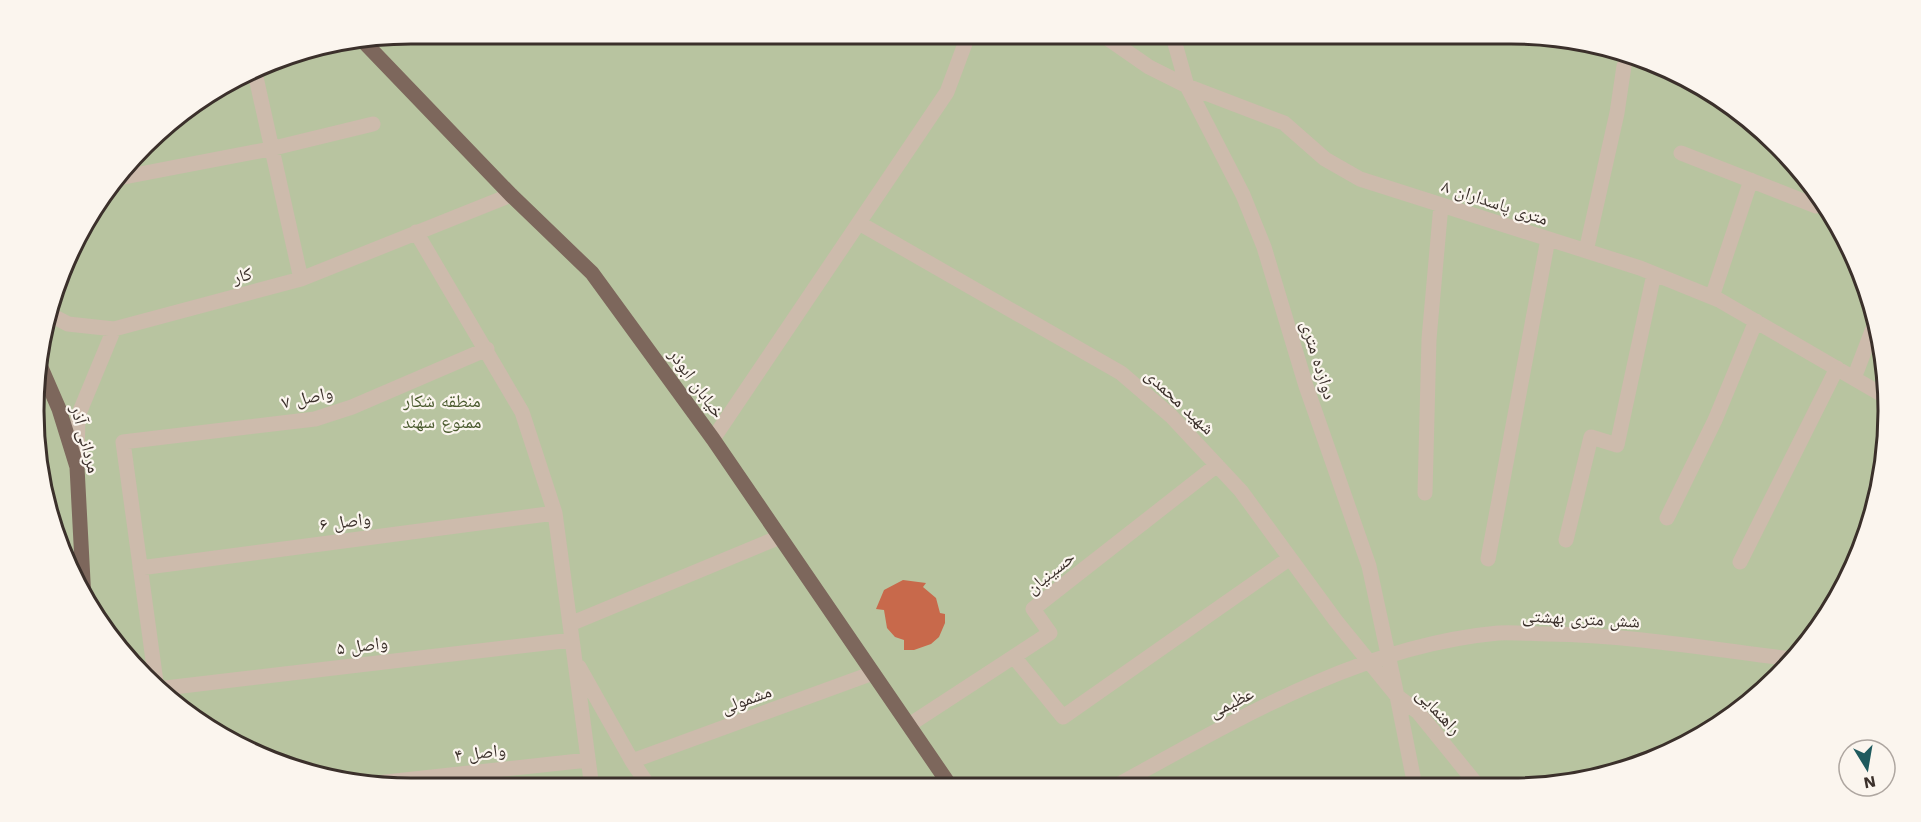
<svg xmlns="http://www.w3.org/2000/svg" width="1921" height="822" font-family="'Work Sans','Noto Naskh Arabic',sans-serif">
<rect width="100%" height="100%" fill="#f4ebe1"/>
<path fill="#b8c4a0" d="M411 33H1510L1632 53 1759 127 1849 244 1887 387 1868 533 1810 641 1740 711 1655 760 1560 786 411 789 289 769 162 695 83 600 36 461 40 338 84 222 162 127 289 53Z"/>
<path fill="#c8694b" d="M903 580 926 583 923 587 936 598 940 613 945 614V623L939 637 931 644 914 650H904V640L895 637 887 628 884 610 876 609 884 590Z"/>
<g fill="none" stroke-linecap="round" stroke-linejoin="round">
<path stroke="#cdbbac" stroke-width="15" d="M1100 33 1149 67 1187 86 1284 123 1325 159 1360 179 1640 268 1719 300 1886 397
M1172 33 1187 86 1243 195 1264 247 1306 386 1369 566 1397 696 1418 712 1478 786
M255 73 301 279
M1681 153 1816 206
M119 178 270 149 373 124
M859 223 1121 373 1171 416 1241 491 1336 621 1397 696 1415 786
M416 232 522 412 555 513 592 788
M1586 251 1617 113 1624 66
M1712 297 1751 180
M49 314 68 324 114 329 301 279 511 195
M1854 378 1872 331
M713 439 947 92 969 33
M77 460 78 416 114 329
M1425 493 1429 339 1441 205
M1667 518 1715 420 1756 321
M1566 540 1591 437 1617 445 1654 274
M1488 559 1548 239
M1740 562 1837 368
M140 568 555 513
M570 624 780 537
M1014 657 1063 717 1290 558
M579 667 632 761 650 788
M157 689 123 442 315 419 352 407 487 349
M157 689 572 640
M909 725 1050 633 1033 609 1217 465
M632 761 873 673
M377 783 588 760
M1114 787C1234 721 1358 646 1498 633 1515 632 1532 634 1548 634 1630 635 1711 649 1792 659"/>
<path stroke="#7d675c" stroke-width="15" d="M363 41 511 195 592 273 713 439 951 787
M39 363 59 409 77 467 84 600"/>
</g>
<g text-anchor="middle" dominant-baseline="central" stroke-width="4.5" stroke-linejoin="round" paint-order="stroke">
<g font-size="18" fill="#3b302b" stroke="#fbf5ee">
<text transform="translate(1495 202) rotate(18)">۸ متری پاسداران</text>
<text transform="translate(242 275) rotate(-15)">کار</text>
<text transform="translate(1319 360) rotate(73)">دوازده متری</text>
<text transform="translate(697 383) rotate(54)">خیابان ابوذر</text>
<text transform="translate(307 397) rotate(-12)">واصل ۷</text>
<text transform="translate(1180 401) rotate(43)">شهید محمدی</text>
<text transform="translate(86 439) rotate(75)">مردانی آذر</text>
<text transform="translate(345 521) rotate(-7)">واصل ۶</text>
<text transform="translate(1050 572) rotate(-39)">حسینیان</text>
<text transform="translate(1581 618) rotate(3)">شش متری بهشتی</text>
<text transform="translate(362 645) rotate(-7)">واصل ۵</text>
<text transform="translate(746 699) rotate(-20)">مشمولی</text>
<text transform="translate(1231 702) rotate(-26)">عظیمی</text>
<text transform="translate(1439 711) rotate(47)">راهنمایی</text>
<text transform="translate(480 752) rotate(-6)">واصل ۴</text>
</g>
<g font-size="18" fill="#4a5a2e" stroke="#fbf5ee">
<text x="442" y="400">منطقه شکار<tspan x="442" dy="21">ممنوع سهند</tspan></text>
</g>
</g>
<path d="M0 0H1921V822H0ZM411 44H1511A367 367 0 0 1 1878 411V411A367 367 0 0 1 1511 778H411A367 367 0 0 1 44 411V411A367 367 0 0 1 411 44Z" fill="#fbf5ee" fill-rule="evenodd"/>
<path fill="none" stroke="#3b302b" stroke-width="3" d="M411 44H1511A367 367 0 0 1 1878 411V411A367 367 0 0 1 1511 778H411A367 367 0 0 1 44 411V411A367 367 0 0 1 411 44Z"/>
<g transform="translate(1867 768) rotate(169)"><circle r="28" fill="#fbf5ee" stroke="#aea6a0" stroke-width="1.5"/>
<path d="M0-4.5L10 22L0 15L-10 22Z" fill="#1f5a5e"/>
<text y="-9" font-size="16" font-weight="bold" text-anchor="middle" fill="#3b302b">N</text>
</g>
</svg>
